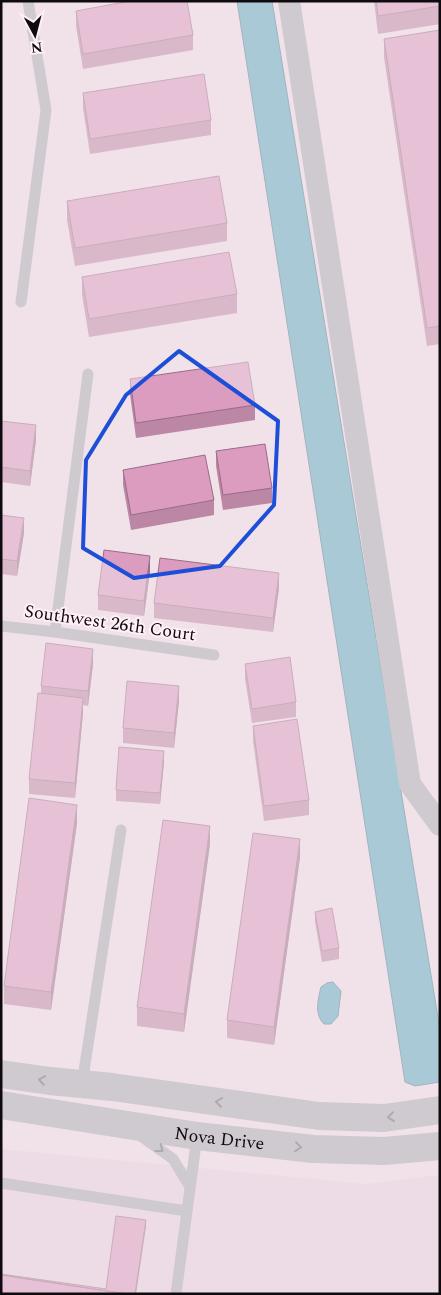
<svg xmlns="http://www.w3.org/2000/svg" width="441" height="1295" font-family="Spectral,serif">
<rect width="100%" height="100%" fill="#f1e2ea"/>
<path fill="#e9d3df" d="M1 1149 366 1184 440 1175V1294H1Z"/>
<path fill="#55abc0" stroke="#407b8a" d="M237 1H272L440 1030V1082L415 1086 405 1082Z
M333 982 341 991 338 1016 331 1024H324C314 1014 318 1000 321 987L327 983Z"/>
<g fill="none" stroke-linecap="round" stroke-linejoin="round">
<path stroke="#a5adaf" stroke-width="11" d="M21 302 46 110 28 1
M1 626 55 632 214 655
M55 632 88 374
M82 1084 121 830
M138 1134 173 1159 190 1187
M1 1183 187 1211
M176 1294 197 1136"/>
<path stroke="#a5adaf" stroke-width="22" d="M289 1 410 784 440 825"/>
<g stroke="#a5adaf" stroke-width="28">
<path d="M1 1074 50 1081 112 1087 319 1116 384 1118 440 1110"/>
<path id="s1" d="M1 1105 197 1136 313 1149 384 1151 440 1146"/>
</g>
</g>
<path fill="#bc86a5" d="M374 1H440V24L378 34Z
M76 11 193 35V50L83 69 76 26Z
M440 30V344L427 346 384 57V39Z
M83 93 211 120V135L90 154 83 108Z
M67 201 227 223V241L75 266 67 220Z
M82 277 237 294V313L89 337 82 295Z
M130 379 255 405V420L136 438 130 394Z
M439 388H440V412L439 406Z
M1 421 36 440 30 486 1 482Z
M216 451 272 488V503L223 510 216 466Z
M123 470 214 500V515L131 530 123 485Z
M1 515 24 533 17 576 1 574Z
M150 571 144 616 98 610V595Z
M279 588 273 632 154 618V603Z
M93 664 88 706 83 705V713L75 798 29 794V779L41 694V686Z
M245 664 296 702V717L252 723 245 679Z
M179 701 174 748 123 743V728Z
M253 726 309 800V815L264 821 253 741Z
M164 762 160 804 116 801V790Z
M77 823 51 1010 4 1004V986Z
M210 844 184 1032 137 1026V1007Z
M300 857 274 1045 227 1038V1020Z
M315 912 339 948V959L322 962 315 922Z"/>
<path fill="#996d86" d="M36 425V440L30 486V471Z
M24 518V533L17 576V561Z
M150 556V571L144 616V601Z
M279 573V588L273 632V618Z
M93 649V664L88 706V691Z
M179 686V701L174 748V733Z
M83 698V713L75 798V783Z
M164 751V762L160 804V793Z
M77 805V823L51 1010V992Z
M210 826V844L184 1032V1014Z
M300 839V857L274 1045V1027Z
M146 1220V1226L136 1294H135Z"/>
<path fill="#db9cc0" stroke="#996d86" d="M130 1H187L193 35 83 54 76 11Z
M376 1H440V6L378 16Z
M440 30V326L427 328 384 39Z
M204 74 211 120 90 139 83 93Z
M219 176 227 223 75 248 67 201Z
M229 252 237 294 89 319 82 277Z
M248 362 255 405 136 423 130 379Z
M1 421 36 425 30 471 1 467Z
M265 444 272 488 223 495 216 451Z
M205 455 214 500 131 515 123 470Z
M1 515 24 518 17 561 1 559Z
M104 550 150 556 144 601 98 595Z
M160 558 279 573 273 618 154 603Z
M46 643 93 649 88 691 41 686Z
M290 657 296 702 252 709 245 664Z
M127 681 179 686 174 733 123 728Z
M38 693 83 698 75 783 29 779Z
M297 719 309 800 264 806 253 726Z
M119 747 164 751 160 793 116 790Z
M29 798 77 805 51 992 4 986Z
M163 820 210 826 184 1014 137 1007Z
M253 833 300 839 274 1027 227 1020Z
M332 908 339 948 322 951 315 912Z
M116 1216 146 1220 135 1294H127L1 1275V1274L106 1289Z
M1 1275 127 1294H1Z"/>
<defs><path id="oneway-chevron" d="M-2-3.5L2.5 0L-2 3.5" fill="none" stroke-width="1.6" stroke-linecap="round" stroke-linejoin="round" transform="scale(1.25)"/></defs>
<g stroke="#626466">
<use href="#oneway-chevron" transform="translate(42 1080) rotate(-171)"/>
<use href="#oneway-chevron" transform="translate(219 1102) rotate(-172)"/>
<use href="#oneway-chevron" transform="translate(391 1117) rotate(173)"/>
<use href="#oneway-chevron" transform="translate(298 1147) rotate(7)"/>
<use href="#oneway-chevron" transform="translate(160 1149) rotate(37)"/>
</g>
<path d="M0 0H441V1295H0ZM179 351 278 421 274 505 220 566 134 578 83 548 86 460 126 395Z" fill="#f1e2ea" fill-opacity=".55" fill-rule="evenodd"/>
<path fill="none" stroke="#1d4ed8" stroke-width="4" stroke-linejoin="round" d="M179 351 278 421 274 505 220 566 134 578 83 548 86 460 126 395Z"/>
<g text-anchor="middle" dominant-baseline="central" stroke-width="4" stroke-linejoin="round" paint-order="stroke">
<g font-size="18" fill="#0f0a0d" stroke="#ffeff7">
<text transform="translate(110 623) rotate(8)">Southwest 26th Court</text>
<text stroke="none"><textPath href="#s1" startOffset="221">Nova Drive</textPath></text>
</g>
</g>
<rect width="441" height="1295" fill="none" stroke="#0f0a0d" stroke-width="5"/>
<g transform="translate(35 35) rotate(173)" stroke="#ffeff7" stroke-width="4" paint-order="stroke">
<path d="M0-4L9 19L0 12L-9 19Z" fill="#0f0a0d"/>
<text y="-8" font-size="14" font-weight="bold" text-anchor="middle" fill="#0f0a0d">N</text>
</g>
</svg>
